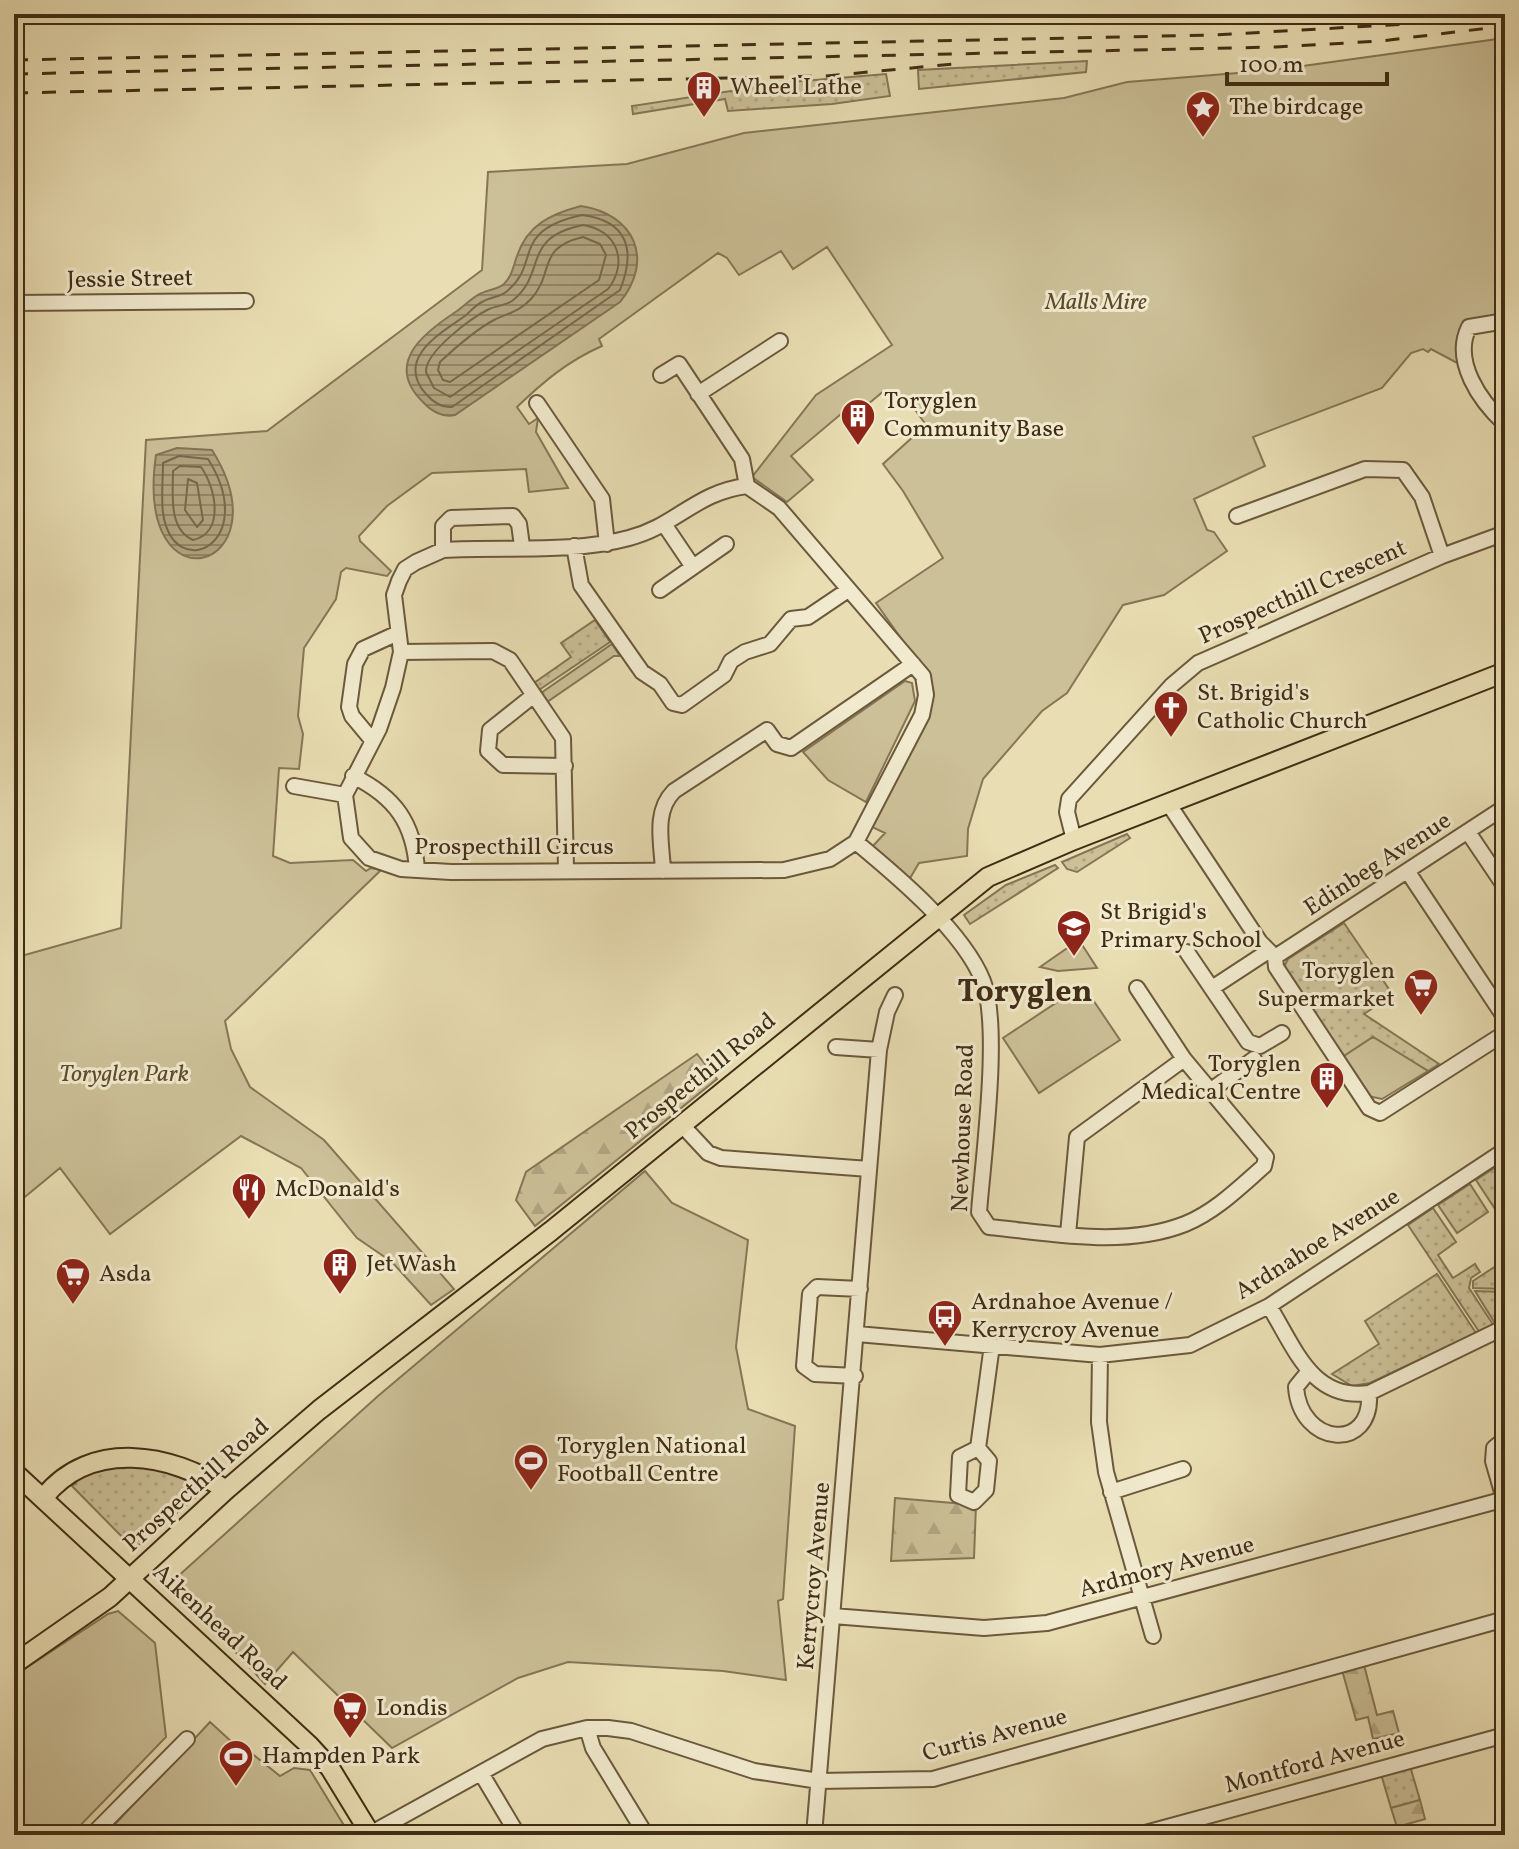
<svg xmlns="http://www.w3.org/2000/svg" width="1519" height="1849" font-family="Vollkorn,serif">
<defs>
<pattern id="grass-dots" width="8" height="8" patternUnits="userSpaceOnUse" patternTransform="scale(2)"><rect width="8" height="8" fill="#ccc098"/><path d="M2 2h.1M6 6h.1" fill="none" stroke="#b0a582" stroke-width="1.8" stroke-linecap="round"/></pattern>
<pattern id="forest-firs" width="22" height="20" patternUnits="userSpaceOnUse" patternTransform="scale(2)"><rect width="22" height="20" fill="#ccc098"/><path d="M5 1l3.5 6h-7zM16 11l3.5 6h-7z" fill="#b0a582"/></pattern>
<pattern id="water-rules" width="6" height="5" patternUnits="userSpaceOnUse" patternTransform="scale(2)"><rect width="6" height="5" fill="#b0a27d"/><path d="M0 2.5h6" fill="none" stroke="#918465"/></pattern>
</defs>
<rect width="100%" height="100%" fill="#e9deb3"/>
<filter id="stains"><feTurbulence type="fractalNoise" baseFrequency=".0025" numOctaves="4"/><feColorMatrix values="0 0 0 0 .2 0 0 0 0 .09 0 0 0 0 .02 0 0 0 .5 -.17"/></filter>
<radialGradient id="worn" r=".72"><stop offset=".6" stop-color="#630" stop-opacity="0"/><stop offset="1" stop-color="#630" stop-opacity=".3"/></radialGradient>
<path fill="url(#grass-dots)" stroke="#867656" stroke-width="2" d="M1087 61 1086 72 919 89 918 70Z
M886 74 890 96 832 104 728 111 725 99 633 114 632 106 791 82Z
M595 620 610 642 539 690 534 683 571 657 561 643Z
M1127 834 1130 838 1077 872 1067 869 1062 862Z
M1055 865 1058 868 970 924 964 915 1006 885Z
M1344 923 1393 995 1364 1014 1439 1064 1428 1071 1373 1037 1341 1058 1283 969 1288 959Z
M1505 1161V1206L1497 1212 1476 1180Z
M1470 1184 1488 1212 1457 1233 1438 1205Z
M1433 1208 1456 1242 1438 1255 1453 1278 1475 1264 1480 1272 1471 1278 1469 1288 1494 1326 1480 1333 1408 1225Z
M1505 1260V1289L1473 1288V1281Z
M1437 1274 1476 1333 1370 1383 1352 1386 1332 1374 1379 1344 1365 1321Z
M1475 1291 1505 1292V1321L1496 1325Z
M135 1464 178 1471 205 1489 134 1549 72 1486 76 1483 74 1479 112 1466Z
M1410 1766 1420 1800 1391 1808 1381 1774Z"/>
<path fill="url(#forest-firs)" stroke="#867656" stroke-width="2" d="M612 644 620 656H614L547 702 541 693Z
M697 1054 717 1079 535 1226 516 1200 526 1172Z
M895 1498 976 1505 974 1558 891 1561Z
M1364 1665 1377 1715 1393 1711 1399 1733 1373 1739 1368 1717 1356 1720 1342 1670Z
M1420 1800 1425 1819 1397 1827 1391 1808Z"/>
<path fill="#ccc098" stroke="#867656" stroke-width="2" d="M1505 38V316L1466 323 1459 330 1461 365 1431 349 1428 352 1423 349 1411 353 1382 388 1253 437 1265 466 1194 499 1207 530 1214 532 1227 551 1164 595 1123 605 1067 693 1042 711 983 779 968 829 967 856 919 863 909 880 872 847 885 833 870 826 929 713 934 694 929 678 876 603 943 558 903 491 883 464 926 425 911 404 902 410 885 390 848 421 841 414 791 456 813 480 787 502 752 477 816 395 892 345 827 247 793 269 781 251 739 275 727 258 718 253 599 339 602 346C568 361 544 381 517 407L529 424 538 418 536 432 568 488 529 492 526 469 432 473 387 506 359 536 360 541 391 571 387 576 346 568 341 572 336 599 304 648 298 716 303 734 299 769 279 768 273 856 290 863 353 860 366 871 371 868 381 870 225 1021 231 1049 250 1087 324 1140 454 1289 431 1305 392 1262 357 1238 301 1168 241 1136 110 1234 60 1168 14 1206V958L121 928 146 440 267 431 482 270 488 172 627 164 744 133 1064 98 1127 82 1274 70Z
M905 681 912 683 915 701 866 802 828 780 803 752Z
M1079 940 1097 968 1058 971 1040 967Z
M1083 985 1120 1040 1039 1093 1003 1038Z
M1373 1037 1428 1071 1382 1099 1368 1096 1341 1058Z
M645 1171 672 1203 748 1240 736 1347 748 1409 795 1426 783 1599 778 1601 786 1680 723 1671 568 1662 518 1678 392 1748 293 1652 265 1684 182 1594 176 1578 378 1396Z
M118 1611 155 1643 166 1737 71 1835H14V1676L108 1614Z
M210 1722 233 1743 235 1752 244 1758 250 1752 280 1776 294 1768 310 1770 348 1832 346 1835H105Z"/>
<path fill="url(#water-rules)" stroke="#847353" stroke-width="2" d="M581 206C634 214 655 259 620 302L455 415C443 418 431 411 423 402 383 363 425 332 457 311 466 305 472 297 482 293 489 289 497 290 504 284 512 276 513 267 517 256 527 225 551 214 581 206Z
M177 448 212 450C287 570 133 615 156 455Z"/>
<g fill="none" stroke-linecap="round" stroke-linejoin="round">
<path stroke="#786849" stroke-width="2" d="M582 215C628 221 636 250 620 290L452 407C442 408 433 402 426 394 395 359 439 334 465 316 471 311 476 304 484 301 491 297 500 297 506 292 542 264 509 231 582 215Z
M583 225C617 230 629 262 608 289L450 397 434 388 426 372C425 352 471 318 489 309 496 306 505 306 512 301 548 273 520 238 583 225Z
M583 237 600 244 606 255 599 280 450 382 443 380 438 370 440 362C455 348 475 330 494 320 508 313 519 312 531 299 555 273 536 248 583 237Z
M179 456 208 459C261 543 174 586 163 513 161 497 163 479 163 463Z
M180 466 201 467C216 488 225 533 193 540 168 529 173 494 173 471Z
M188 479 197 483 203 520 197 527 185 510Z"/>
<defs>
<path id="minor" d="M14 303 246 301
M1505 321 1469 327C1452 361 1480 401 1505 424
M661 375 679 364 742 459 747 486
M698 394 780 341
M537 403 602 499 607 544
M747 486 779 508 923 676 926 695 922 715 856 842 830 859 784 870 451 872 401 869 369 858 351 838 345 795 379 729 393 688 401 652 394 595 399 581 405 569 416 562 443 550C504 546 570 554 629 538 676 526 696 492 747 486Z
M1237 516 1365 469 1403 470 1422 497 1442 556
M664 524 693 567
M574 546 581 585 642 672 660 684 673 703 682 705 724 675 731 661 745 652 770 644 791 619 808 617 848 590
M443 550V526L451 518 513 516 519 524 522 546
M660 590 726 544
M401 652 493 651 510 660 563 738 566 869
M534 695 490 730 488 751 503 765 565 766
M372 740 352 716 349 707 355 664 363 649 398 633
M353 776C395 797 414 823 417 870
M294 786 345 795
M1168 803 1260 942 1275 957 1276 967 1369 1108 1380 1113 1505 1033
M1468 832 1505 887
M1074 840 1067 812 1069 799 1172 685 1198 663 1442 556 1505 533
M856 842C897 876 963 931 983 981 1001 1026 983 1159 979 1212L989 1227C1052 1233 1124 1248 1185 1224 1215 1212 1240 1187 1264 1166L1266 1157 1184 1059 1137 988
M663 871C662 844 653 812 674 791L767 730 777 744 791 748 913 664
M1408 872 1505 1018
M1187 952 1248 1042 1260 1046 1282 1033
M1275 957 1505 807
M1212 988 1267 952
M836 1047 879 1050
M1210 1091 1254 1059
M681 1124 708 1153 721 1158 869 1169
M1068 1234 1077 1137 1184 1059
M1269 1306C1295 1348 1312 1401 1369 1393L1505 1327
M857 1334 1100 1355 1190 1345 1269 1306 1505 1150
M1100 1355 1099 1422 1106 1472 1153 1636
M1309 1371 1296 1387C1300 1446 1373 1453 1369 1393
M855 1376 815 1374 804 1366 810 1294 817 1287 860 1289
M978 1448 960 1457 958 1495 974 1502 986 1490 989 1461 978 1448 992 1345
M1111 1492 1183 1469
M1504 1499 1493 1461 1494 1448 1505 1439
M833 1616 984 1628 1047 1623 1505 1499
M587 1728 593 1748 646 1835
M481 1773 518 1835
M370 1834 542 1739 587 1728H608L631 1731 754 1771 819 1781 933 1779 1505 1619
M92 1835 187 1739
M814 1835 879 1050 887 1012 895 995
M1138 1835 1505 1735"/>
<path id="major" d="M14 1472 309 1745 330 1768 371 1835
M44 1497C91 1439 171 1453 226 1490
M14 1664 110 1597 226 1490 319 1410 551 1231 988 877 1074 840 1505 672"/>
</defs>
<use href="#minor" stroke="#6b593c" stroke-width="18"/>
<use href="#major" stroke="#412d15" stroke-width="22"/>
<use href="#minor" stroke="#f1eace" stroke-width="14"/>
<use href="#major" stroke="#e9deb3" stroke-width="18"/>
<path stroke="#412d15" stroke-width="3" stroke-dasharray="14 14" stroke-linecap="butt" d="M14 60 1214 35 1441 22 1502 14
M14 74 1276 47 1381 41 1505 26
M14 93 826 76 964 63"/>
</g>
<defs>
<symbol id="building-pin" viewBox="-11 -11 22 30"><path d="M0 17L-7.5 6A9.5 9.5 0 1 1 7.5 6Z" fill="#8f2418" stroke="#f1eace"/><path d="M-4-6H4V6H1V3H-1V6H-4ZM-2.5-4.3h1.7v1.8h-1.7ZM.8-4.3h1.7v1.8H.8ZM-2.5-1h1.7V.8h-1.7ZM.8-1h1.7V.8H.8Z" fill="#fff"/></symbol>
<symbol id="sight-pin" viewBox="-11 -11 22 30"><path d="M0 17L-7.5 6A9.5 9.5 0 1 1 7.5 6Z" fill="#8f2418" stroke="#f1eace"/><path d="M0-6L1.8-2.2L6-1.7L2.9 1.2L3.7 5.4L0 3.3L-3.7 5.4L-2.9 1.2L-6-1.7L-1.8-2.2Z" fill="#fff"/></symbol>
<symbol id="church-pin" viewBox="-11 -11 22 30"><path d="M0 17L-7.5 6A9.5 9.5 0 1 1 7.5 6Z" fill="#8f2418" stroke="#f1eace"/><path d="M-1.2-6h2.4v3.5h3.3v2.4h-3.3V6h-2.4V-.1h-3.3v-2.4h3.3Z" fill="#fff"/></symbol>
<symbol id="school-pin" viewBox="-11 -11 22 30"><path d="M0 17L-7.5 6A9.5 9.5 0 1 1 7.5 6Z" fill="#8f2418" stroke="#f1eace"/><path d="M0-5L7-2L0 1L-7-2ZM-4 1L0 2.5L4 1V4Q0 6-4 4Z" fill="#fff"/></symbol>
<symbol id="supermarket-pin" viewBox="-11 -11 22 30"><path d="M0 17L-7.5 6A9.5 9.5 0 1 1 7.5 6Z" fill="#8f2418" stroke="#f1eace"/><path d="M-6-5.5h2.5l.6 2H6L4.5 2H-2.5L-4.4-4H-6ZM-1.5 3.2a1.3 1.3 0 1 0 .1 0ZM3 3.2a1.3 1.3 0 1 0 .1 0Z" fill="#fff"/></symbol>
<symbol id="restaurant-pin" viewBox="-11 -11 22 30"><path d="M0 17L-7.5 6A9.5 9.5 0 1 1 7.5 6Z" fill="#8f2418" stroke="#f1eace"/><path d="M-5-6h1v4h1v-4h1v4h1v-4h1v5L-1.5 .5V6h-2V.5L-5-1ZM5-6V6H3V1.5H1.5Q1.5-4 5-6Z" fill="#fff"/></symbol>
<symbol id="bus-pin" viewBox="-11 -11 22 30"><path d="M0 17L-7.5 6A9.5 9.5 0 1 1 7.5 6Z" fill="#8f2418" stroke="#f1eace"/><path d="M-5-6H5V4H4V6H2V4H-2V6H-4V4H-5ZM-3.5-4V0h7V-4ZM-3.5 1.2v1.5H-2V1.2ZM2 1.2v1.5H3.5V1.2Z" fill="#fff"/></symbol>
<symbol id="stadium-pin" viewBox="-11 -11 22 30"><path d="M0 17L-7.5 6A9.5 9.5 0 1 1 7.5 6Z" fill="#8f2418" stroke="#f1eace"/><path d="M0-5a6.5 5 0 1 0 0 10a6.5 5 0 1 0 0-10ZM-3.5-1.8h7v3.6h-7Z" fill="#fff"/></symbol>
</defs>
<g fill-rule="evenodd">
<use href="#building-pin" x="684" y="68" width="40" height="54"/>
<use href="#sight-pin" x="1183" y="88" width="40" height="54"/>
<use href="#building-pin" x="838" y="396" width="40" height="54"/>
<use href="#church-pin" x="1151" y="688" width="40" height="54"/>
<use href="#school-pin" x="1054" y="907" width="40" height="54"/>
<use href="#supermarket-pin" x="1401" y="966" width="40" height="54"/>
<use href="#building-pin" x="1307" y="1059" width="40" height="54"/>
<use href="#restaurant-pin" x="229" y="1170" width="40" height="54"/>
<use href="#building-pin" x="320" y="1245" width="40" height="54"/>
<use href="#supermarket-pin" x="53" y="1255" width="40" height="54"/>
<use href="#bus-pin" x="925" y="1297" width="40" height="54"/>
<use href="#stadium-pin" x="511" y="1441" width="40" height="54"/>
<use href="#supermarket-pin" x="330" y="1689" width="40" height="54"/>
<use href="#stadium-pin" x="216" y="1737" width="40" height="54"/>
</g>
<g text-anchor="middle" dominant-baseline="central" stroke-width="6" stroke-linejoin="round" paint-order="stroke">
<g font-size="24" fill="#412d15" stroke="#f1eace" text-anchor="start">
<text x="730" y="88">Wheel Lathe</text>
<text x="1229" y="108">The birdcage</text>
<text x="884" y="402">Toryglen<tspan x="884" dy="28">Community Base</tspan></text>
<text x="1197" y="694">St. Brigid's<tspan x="1197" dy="28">Catholic Church</tspan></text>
<text x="1100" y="913">St Brigid's<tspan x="1100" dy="28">Primary School</tspan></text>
<text x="1395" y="972" text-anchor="end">Toryglen<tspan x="1395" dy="28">Supermarket</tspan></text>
<text x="1301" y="1065" text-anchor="end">Toryglen<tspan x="1301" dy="28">Medical Centre</tspan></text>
<text x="275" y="1190">McDonald's</text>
<text x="366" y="1265">Jet Wash</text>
<text x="99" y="1275">Asda</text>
<text x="971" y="1303">Ardnahoe Avenue /<tspan x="971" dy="28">Kerrycroy Avenue</tspan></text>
<text x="557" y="1447">Toryglen National<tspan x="557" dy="28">Football Centre</tspan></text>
<text x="376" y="1709">Londis</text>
<text x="262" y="1757">Hampden Park</text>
</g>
<g font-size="24" fill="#412d15" stroke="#f1eace">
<text transform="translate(130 280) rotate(-1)">Jessie Street</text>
<text transform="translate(1303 593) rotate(-24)">Prospecthill Crescent</text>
<text x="514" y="848">Prospecthill Circus</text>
<text transform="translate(1378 865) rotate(-33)">Edinbeg Avenue</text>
<text transform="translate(701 1077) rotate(-39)">Prospecthill Road</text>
<text transform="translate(964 1128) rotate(-88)">Newhouse Road</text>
<text transform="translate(1318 1245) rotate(-32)">Ardnahoe Avenue</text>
<text transform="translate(197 1486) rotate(-42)">Prospecthill Road</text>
<text transform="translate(1167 1568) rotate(-15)">Ardmory Avenue</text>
<text transform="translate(815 1576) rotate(-85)">Kerrycroy Avenue</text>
<text transform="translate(219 1628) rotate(43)">Aikenhead Road</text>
<text transform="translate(995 1736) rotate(-15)">Curtis Avenue</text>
<text transform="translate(1315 1763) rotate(-15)">Montford Avenue</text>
</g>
<g font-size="24" font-style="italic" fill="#5d4a2f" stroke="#f1eace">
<text x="1096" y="303">Malls Mire</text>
<text x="124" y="1075">Toryglen Park</text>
</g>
<g font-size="32" font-weight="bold" fill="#412d15" stroke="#f1eace">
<text x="1025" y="993">Toryglen</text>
</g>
</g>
<rect width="1519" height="1849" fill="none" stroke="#e9deb3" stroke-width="48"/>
<rect x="16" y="16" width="1487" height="1817" fill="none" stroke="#412d15" stroke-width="4"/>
<rect x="24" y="24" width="1471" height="1801" fill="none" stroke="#412d15" stroke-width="2"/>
<path d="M1227 72v12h160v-12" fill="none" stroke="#412d15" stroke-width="4"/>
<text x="1239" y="72" font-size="24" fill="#412d15" stroke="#f1eace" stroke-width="6" paint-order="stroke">100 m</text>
<rect width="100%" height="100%" filter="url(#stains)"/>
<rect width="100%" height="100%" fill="url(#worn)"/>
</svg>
